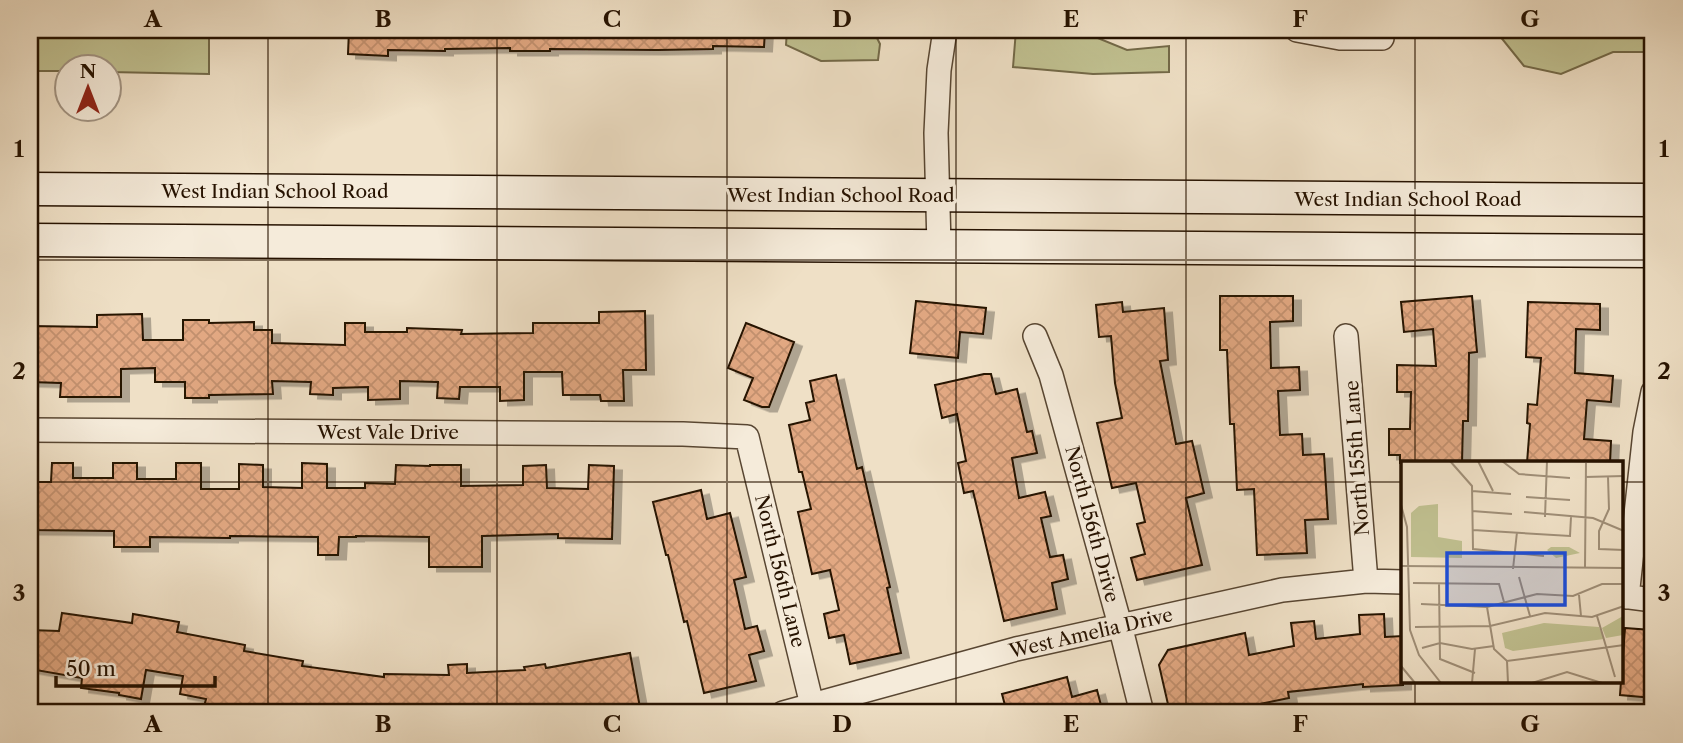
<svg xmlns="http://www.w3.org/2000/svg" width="1683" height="743" font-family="'Libre Caslon Text',serif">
<defs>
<pattern id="building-cross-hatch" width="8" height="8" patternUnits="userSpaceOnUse" patternTransform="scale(1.75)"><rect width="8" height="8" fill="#e2a882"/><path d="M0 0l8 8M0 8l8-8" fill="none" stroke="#c2906e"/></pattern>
<filter id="shadow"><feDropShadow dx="8" dy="4.5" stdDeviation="0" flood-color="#0004"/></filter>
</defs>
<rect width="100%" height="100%" fill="#efe0c6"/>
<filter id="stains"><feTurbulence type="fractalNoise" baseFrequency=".00286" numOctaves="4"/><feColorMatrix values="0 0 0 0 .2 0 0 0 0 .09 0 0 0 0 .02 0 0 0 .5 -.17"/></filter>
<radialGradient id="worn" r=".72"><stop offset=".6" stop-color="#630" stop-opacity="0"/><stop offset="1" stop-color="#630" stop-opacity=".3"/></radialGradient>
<path fill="#c0c090" stroke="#736948" stroke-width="2" d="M30 30H209V74L109 72 108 66H66V71H30Z
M787 30H873L880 44 878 60 821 61 786 45Z
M1016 30H1038L1048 34H1088L1127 50 1169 46V72L1093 74 1013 67Z
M1495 30H1653V52H1613L1561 74 1524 66Z"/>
<path fill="url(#building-cross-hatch)" stroke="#261200" stroke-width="2" filter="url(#shadow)" d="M349 30H765L764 47 713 46V49L657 50 550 49V51H510V48L445 49V51L388 50V56L348 54Z
M1220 296H1293V321L1270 322 1271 368 1299 367 1300 390 1278 391 1280 435 1302 434 1303 455 1324 454 1328 519 1305 520 1307 553 1257 555 1254 489 1237 490 1234 424H1230L1227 350H1220Z
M1472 296 1477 352 1469 353 1468 421H1463L1462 463H1400V455H1389V429H1410L1411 392H1397V365L1436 366 1433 329 1404 332 1401 302Z
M916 301 986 308 983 334 960 332 958 358 910 353Z
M1122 302 1123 312 1164 308 1168 360 1160 361 1176 444 1192 441 1204 493 1186 498 1202 565 1137 580 1131 558 1145 554 1137 524 1145 522 1136 483 1112 488 1097 423 1122 418 1115 383 1111 336 1099 337 1096 305Z
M1528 302 1600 304V330L1576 329 1575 373 1613 376 1611 402 1587 400 1584 439 1611 441 1610 463H1527L1530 424 1527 423 1528 404 1537 405 1541 358 1526 357Z
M645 311 646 370H623L624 401H601L600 395H563L562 372H524V400L500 401V387H460L459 399 437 398 438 382 400 381V399L368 400V387L333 388V395L310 394 311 382 272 381 273 394 209 395V398H185V382H155V368L121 369V397H60L61 383 30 382 31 326 97 327V315L142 314 143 340H183V320H209V323L254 322V330H272V343L345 345V323H365V332H407V328L462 330 461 334 533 333V323H599V312Z
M746 323 794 342 769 407H762L744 400 753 378 728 368Z
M984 374H991L996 394 1017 389 1027 432 1032 431 1037 453 1012 458 1019 498 1045 492 1051 516 1041 518 1050 557 1063 555 1068 579 1052 583 1057 609 1004 621 973 491 964 493 958 463 966 461 957 414 942 418 935 385Z
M836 375 857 469 862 467 890 587 887 588 901 653 850 664 844 635 829 638 824 614 839 610 830 570 812 574 798 512 811 509 802 472H799L789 425 810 420 806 403 814 401 810 381Z
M52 463H73V478H113V463H137V479H176V463H201V489H239V464L263 465V487L302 488V463L327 464V488H365V483L395 484 396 465 430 466V465H461V486L523 485V466L546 465 547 488 588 489 589 465 614 466 612 539 558 538V534L482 536V567H429V537L356 536V537H339L338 555H318V537L230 536V538L150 537V547H114V531L30 530V482H51Z
M701 490 707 519 730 513 746 577 734 580 745 629 757 626 764 651 749 655 756 681 704 693 687 621 684 622 668 555H666L653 502Z
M62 613 132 623 133 614 179 622 177 632 245 645 244 651 303 661 302 666 384 677V674L449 675 448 665 467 664V673L525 670 524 667 545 664 546 668 630 653 641 713H214L203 711 206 699 180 694 183 676 146 670 141 699 119 695V693L81 688 82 678 30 669V630L59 631Z
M1384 614 1385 637 1403 636V685L1363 687V684L1288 692 1289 698 1235 709V707L1207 713H1170L1159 665 1168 650 1245 633 1249 655 1294 646 1291 623 1314 621 1316 639 1360 634 1359 615Z
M1625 628 1651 630 1650 643H1653V698L1620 695Z
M1067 677 1072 697 1097 690 1103 713H1007L1002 694Z"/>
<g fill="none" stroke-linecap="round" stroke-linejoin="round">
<defs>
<path id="street" d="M1297 30 1340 38H1382
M939 246 936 133 939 70 945 30
M1035 336 1051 375 1120 625 1142 713
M1346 336 1366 581
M30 430 683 434 747 437 812 705
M1622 596 1653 600
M1627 597 1645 432 1653 392
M783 713 1016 649 1282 590 1366 581 1403 582"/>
<path id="secondary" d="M30 189 1653 200
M30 240 1653 251"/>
</defs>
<use href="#street" stroke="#584632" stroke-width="26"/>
<use href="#secondary" stroke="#261200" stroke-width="35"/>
<use href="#street" stroke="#f5ebda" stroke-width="23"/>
<use href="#secondary" stroke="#f5ebda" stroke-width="32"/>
</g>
<path fill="none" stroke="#261200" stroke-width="2" stroke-opacity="0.55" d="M268 30V713M497 30V713M727 30V713M956 30V713M1186 30V713M1415 30V463M30 260H1653M30 482H1403M1622 482H1653M1415 682V713"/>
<g text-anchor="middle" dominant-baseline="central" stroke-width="6" stroke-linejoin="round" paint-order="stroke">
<g font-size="19" fill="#261200" stroke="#f5ebda">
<text x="275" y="191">West Indian School Road</text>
<text x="841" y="195">West Indian School Road</text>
<text x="1408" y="199">West Indian School Road</text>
<text x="388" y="432">West Vale Drive</text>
<text transform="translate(1357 458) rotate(-94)">North 155th Lane</text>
<text transform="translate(1092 524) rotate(75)">North 156th Drive</text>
<text transform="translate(780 571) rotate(76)">North 156th Lane</text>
<text transform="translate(1091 633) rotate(-13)">West Amelia Drive</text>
</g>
</g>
<g transform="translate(1401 461)">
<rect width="222" height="222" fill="#efe0c6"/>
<path d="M37 43V76L61 80V97L10 96V52L18 45ZM150 86H168L179 92 155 97 146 89ZM222 155V174L205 177 201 167ZM143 162 198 166 203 178 112 190 104 187 101 172Z" fill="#c0c090"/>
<path fill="none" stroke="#9f8e77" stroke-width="2" d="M49 0 71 25 72 88 143 95M77 0 92 30M101 0 118 13 169 17M172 0 223 1M184 16 223 15M207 16 208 48 198 70V88L223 89M71 30 110 33M125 36 169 39M0 44 6 66 9 169 18 194 40 222M71 50 111 53M123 51 192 57 223 70M144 56 146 0M72 69 169 75 170 56M0 105 223 107M184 106 185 2M112 108 116 71M118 116 129 155M12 122 98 123 103 141M38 122 39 198 74 212M178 134 180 155M20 143 86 146 136 133 172 135 201 123H223M86 146 93 188 106 200 223 184M196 155 214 216M14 166 89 165 144 152 191 156 223 145M21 187 39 182 71 188 93 185M106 200 107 222M0 205 14 222M71 222 74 188M131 222 166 211 201 222"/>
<path fill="#1d4ed8" fill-opacity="0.15" stroke="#1d4ed8" stroke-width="3.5" d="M46 92H164V144H46Z"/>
<rect width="222" height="222" fill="none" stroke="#261200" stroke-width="3.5"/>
</g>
<rect width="1683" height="743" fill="none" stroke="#efe0c6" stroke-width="77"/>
<g transform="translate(88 88)"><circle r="33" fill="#f5ebda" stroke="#a29483" stroke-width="2"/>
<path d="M0-5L12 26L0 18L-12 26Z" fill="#8f2418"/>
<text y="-10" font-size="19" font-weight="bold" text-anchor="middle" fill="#261200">N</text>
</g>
<path d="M56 676v10h159v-10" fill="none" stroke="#261200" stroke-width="3.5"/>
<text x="66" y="676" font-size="21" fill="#261200" stroke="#f5ebda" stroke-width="5" paint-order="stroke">50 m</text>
<rect x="38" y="38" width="1606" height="666" fill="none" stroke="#261200" stroke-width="2.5"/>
<g font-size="23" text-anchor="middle" font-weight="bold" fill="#261200">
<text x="153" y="27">A</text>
<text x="383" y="27">B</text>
<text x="612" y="27">C</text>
<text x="842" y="27">D</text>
<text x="1071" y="27">E</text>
<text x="1300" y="27">F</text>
<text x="1530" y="27">G</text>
<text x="19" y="157">1</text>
<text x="1664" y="157">1</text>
<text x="19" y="379">2</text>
<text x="1664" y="379">2</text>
<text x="19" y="601">3</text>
<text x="1664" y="601">3</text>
<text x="153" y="732">A</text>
<text x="383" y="732">B</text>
<text x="612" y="732">C</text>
<text x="842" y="732">D</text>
<text x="1071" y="732">E</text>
<text x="1300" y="732">F</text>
<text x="1530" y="732">G</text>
</g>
<rect width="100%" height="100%" filter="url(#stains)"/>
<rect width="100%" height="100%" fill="url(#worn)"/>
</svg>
